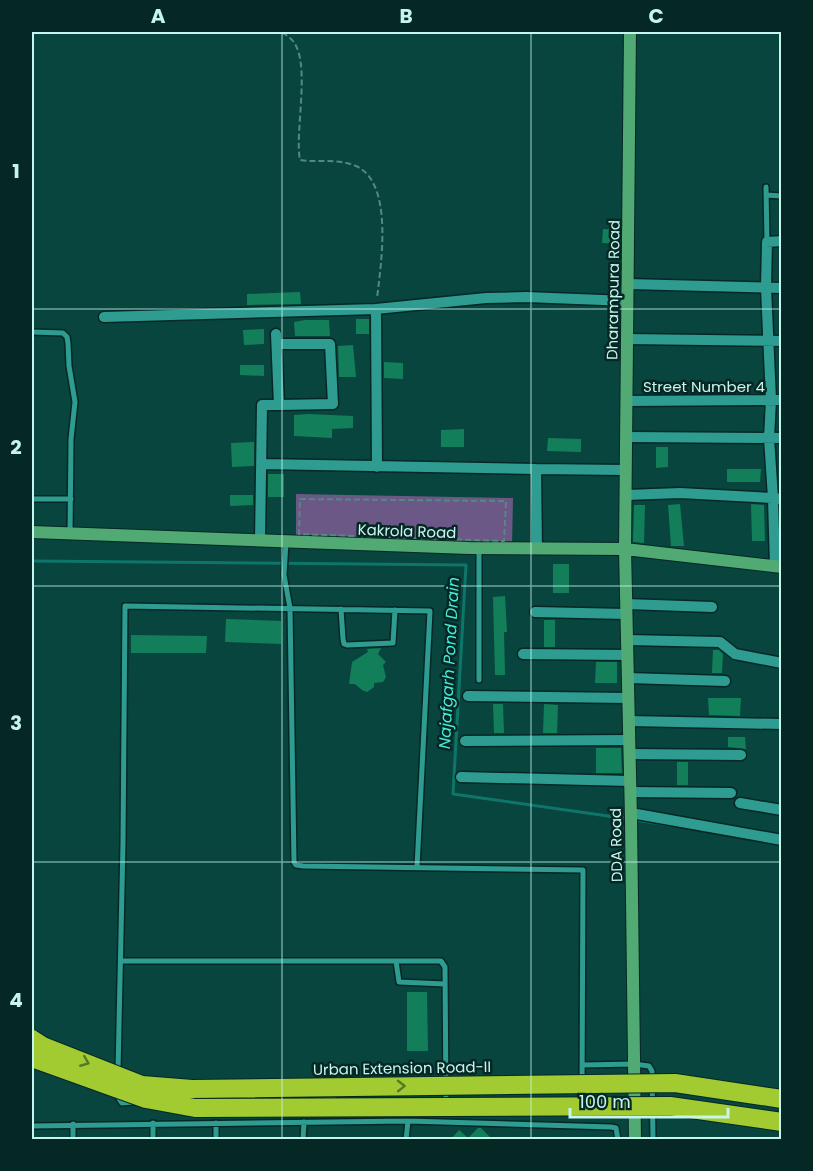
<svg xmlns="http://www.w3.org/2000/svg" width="813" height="1171" font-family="Poppins,sans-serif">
<rect width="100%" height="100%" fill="#07453e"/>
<path fill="#6c5886" d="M296 494 513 498 512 546 296 537Z"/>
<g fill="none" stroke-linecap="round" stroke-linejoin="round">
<path stroke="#0e756a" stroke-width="3" d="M32 561 466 565 453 794 629 819
M635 820 676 826"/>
</g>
<path fill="#127f5a" d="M603 229 620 230V244L602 243Z
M300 292 301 304 247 305V294Z
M356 319H369V334H356Z
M305 320H329L330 336H295L294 322Z
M264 329V344L244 345 243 330Z
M353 345 356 377H339L338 346Z
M384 362 403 363V379L384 378Z
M240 365H264V376L240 375Z
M308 414 353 416V428L332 429V438L294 436V415Z
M464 429V447H441V430Z
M548 438 581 439V452L547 451Z
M254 442V466L232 467 231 443Z
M656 447H668V467L656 468Z
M727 469H761L760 482H727Z
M268 474H284V497H268Z
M230 495H253V505L230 506Z
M680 504 684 546H671L668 505Z
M751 504 764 505 765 541H752Z
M634 505H645L644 543 633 542Z
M553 564H569V593H553Z
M505 596 507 632H504L505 675H495L493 597Z
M226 619 281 621V644L225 642Z
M544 620H555V647H544Z
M131 635 207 636 206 653H131Z
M381 648 378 654 386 662 383 665 386 677 383 682 374 683V687L367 692 362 690 355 684H349L352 662 368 652 367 649Z
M713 650H719L723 654 722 673H712Z
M596 662H617V683H595Z
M708 698H741L740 716 709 715Z
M493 704H503L504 733H494Z
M544 704 558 705 557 733H543Z
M728 737H745L746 749 728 747Z
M596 748H621L622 773H596Z
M677 762H688V785H677Z
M407 992H427L428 1051H407Z
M478 1128H481L493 1140H450L459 1130 468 1138Z"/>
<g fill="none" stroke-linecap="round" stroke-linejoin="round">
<defs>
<path id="lane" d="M766 187 767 242
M766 195 782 196
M32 332 63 333 67 337 68 343 69 366 75 402 71 439 70 534
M32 499H71
M286 542 284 575 290 608 294 862 296 865 303 866 583 870 582 1094 577 1103
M479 548V680
M341 609 343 639 344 644 347 645 393 643 395 610
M121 961H441L445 967 446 1101
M396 961 399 982 445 984
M582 1065 634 1064 649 1066 652 1071 653 1140
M118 1071 123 843 125 606 430 611 417 867
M118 1092V1097L122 1103 133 1102
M311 1099H334
M153 1123V1140
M73 1124V1140
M32 1126 408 1121 611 1127 616 1128 618 1140
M216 1140V1123
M303 1140 304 1122
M406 1140 408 1121"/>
<path id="street" d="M782 241 767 242 766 288 771 400 769 438 773 498 782 499
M628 284 782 288
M376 309 486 298 526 297 628 301
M104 317 376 309 377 467
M627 339 782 341
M278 344H330L333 404 279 405
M627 401 782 400
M626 437 782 438
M262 464 536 469 537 549
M536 469 626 470
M626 495 680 493 773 498 775 566
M260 541 262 405H279L276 334
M626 604 712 607
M535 612 627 614
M627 640 720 642 735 654 782 663
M523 654 627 655
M628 678 725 681
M468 696 629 698
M629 721 782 724
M465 741 629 740
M630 754 741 755
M461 777 630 781
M630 792 731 793
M740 803 782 810
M631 813 782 840"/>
<path id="secondary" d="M630 32 625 549 631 819 635 1140
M32 532 469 548 625 549 782 567"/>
</defs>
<use href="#lane" stroke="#062824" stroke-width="8"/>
<use href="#street" stroke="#062824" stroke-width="13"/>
<use href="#secondary" stroke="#062824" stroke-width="14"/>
<path stroke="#528a82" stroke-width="2" stroke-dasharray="6 3" stroke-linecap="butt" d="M255 32C266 32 281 29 290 38 313 57 294 131 300 160 318 163 338 158 356 166 394 183 381 264 377 298
M300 499 506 501 504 541 299 534Z"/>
<use href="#lane" stroke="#2e9c90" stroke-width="5"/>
<use href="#street" stroke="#2e9c90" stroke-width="10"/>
<use href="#secondary" stroke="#51aa74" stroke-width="12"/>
<defs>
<path id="highway-bridge" d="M32 1039 43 1046 142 1085 192 1089 675 1083 782 1099
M32 1058 146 1099 195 1108 670 1106 782 1122"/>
</defs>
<use href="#highway-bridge" stroke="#062824" stroke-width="20" stroke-linecap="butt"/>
<use href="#highway-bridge" stroke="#a2cb31" stroke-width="18"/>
</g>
<defs><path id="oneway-chevron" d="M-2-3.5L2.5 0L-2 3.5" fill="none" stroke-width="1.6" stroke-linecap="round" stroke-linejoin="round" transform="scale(1.5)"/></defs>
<g stroke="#547a2a">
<use href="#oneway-chevron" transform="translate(85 1062) rotate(22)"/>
<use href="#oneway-chevron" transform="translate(401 1086) rotate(-1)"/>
</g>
<path fill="none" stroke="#c6f5ed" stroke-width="1.5" stroke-opacity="0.55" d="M282 32V1140M531 32V1140M32 309H782M32 586H782M32 862H782"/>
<g text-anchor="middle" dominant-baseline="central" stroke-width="5" stroke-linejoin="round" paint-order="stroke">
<g font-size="15" fill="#c6f5ed" stroke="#062824">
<text transform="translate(613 290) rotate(-89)">Dharampura Road</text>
<text x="704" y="386">Street Number 4</text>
<text transform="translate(407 531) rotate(2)">Kakrola Road</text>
<text transform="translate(616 845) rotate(-91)">DDA Road</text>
<text transform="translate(402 1068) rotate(-1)">Urban Extension Road-II</text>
</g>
<g font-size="16" font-style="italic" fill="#44eedb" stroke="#062824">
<text transform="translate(449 663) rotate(-87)">Najafgarh Pond Drain</text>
</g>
</g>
<rect width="813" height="1171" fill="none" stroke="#062824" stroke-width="66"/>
<path d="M570 1108v9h158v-9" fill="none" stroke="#c6f5ed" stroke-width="3"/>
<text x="579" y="1108" font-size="18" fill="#c6f5ed" stroke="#062824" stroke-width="4.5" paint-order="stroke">100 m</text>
<rect x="33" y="33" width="747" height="1105" fill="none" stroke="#c6f5ed" stroke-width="2"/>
<g font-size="20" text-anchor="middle" font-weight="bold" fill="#c6f5ed">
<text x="158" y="23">A</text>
<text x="406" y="23">B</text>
<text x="656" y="23">C</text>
<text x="16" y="178">1</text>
<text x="16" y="454">2</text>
<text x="16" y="730">3</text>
<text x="16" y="1007">4</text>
</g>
</svg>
